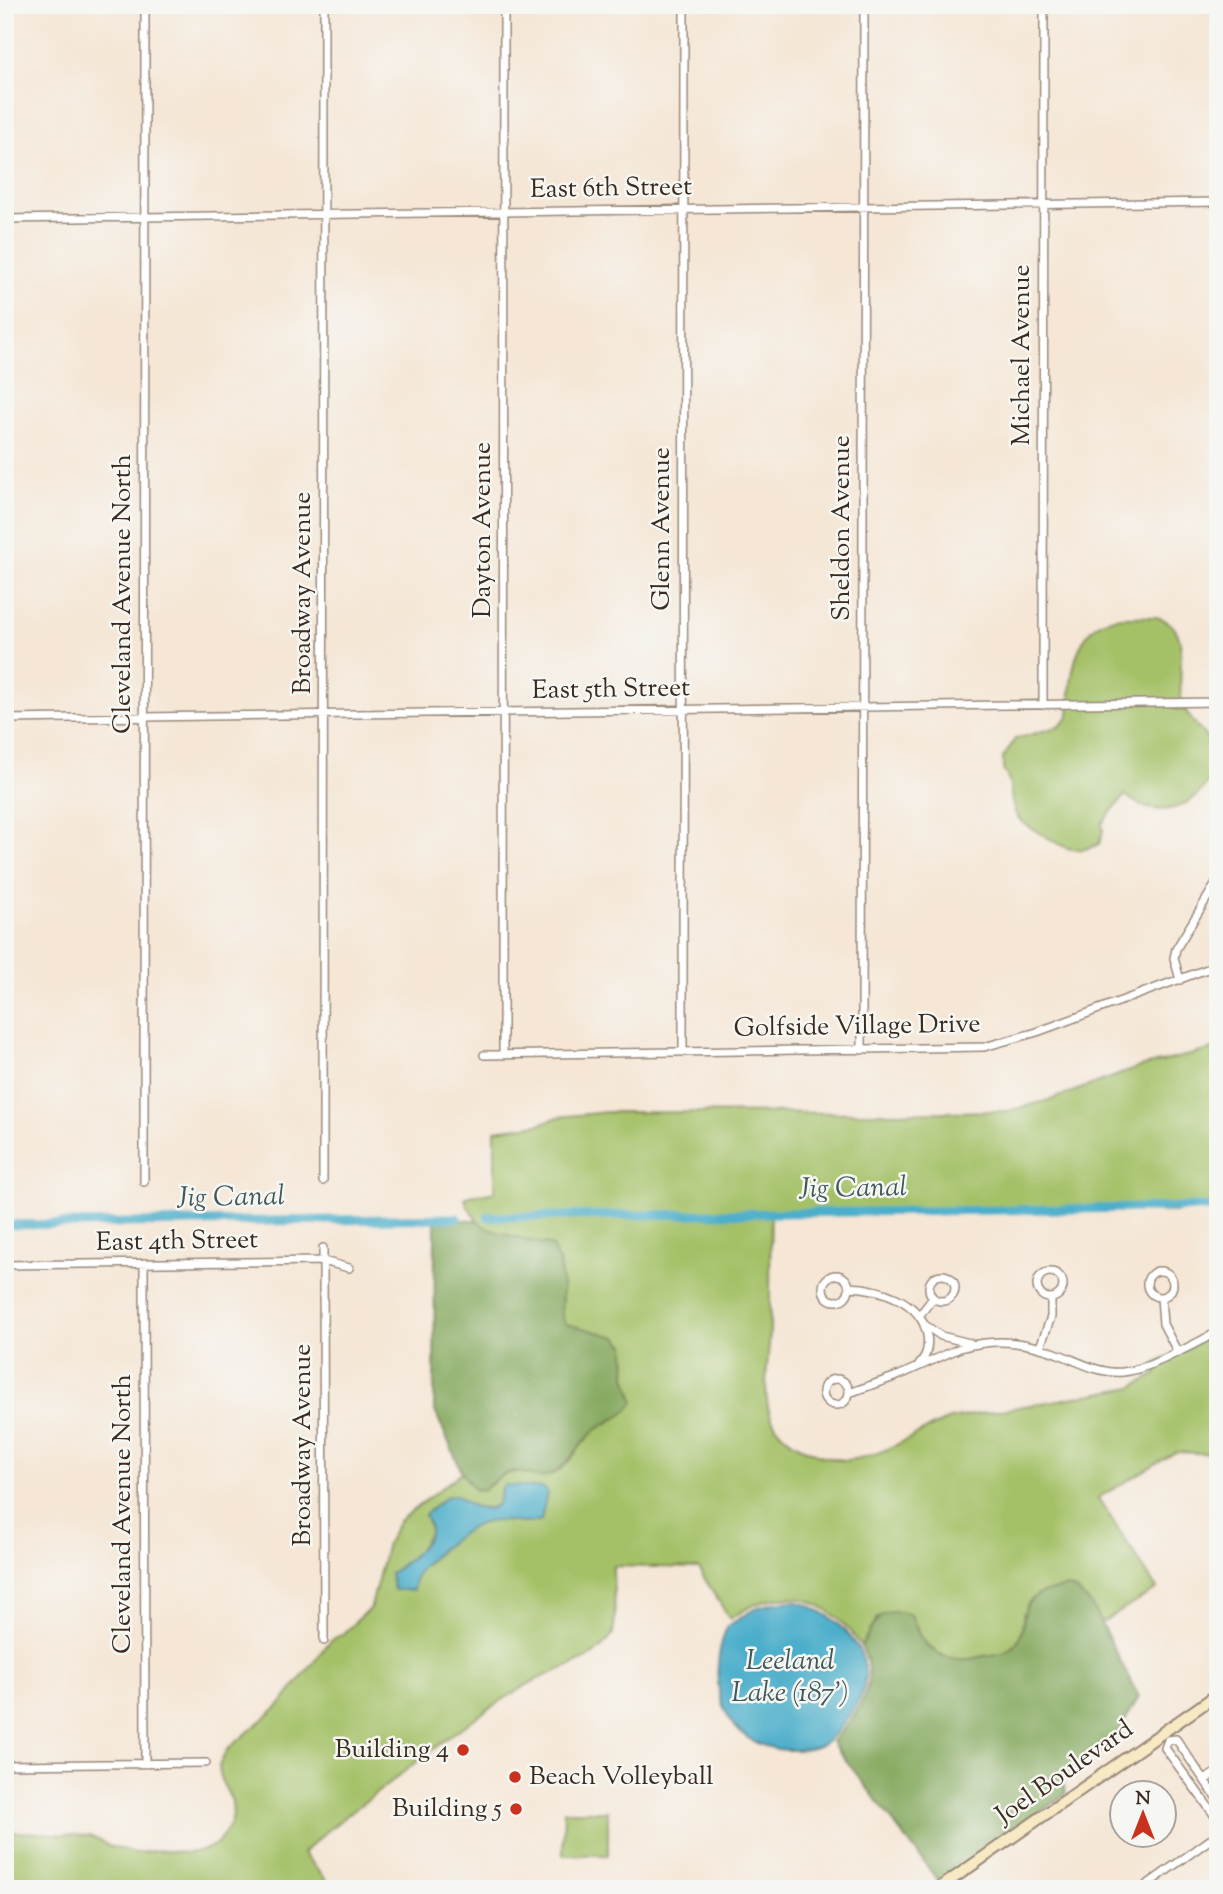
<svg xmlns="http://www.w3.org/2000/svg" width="1223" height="1894" font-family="'Sorts Mill Goudy',serif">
<rect width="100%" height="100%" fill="#f6f6f2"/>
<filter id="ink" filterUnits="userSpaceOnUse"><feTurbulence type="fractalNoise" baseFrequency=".0143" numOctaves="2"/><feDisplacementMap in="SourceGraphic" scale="14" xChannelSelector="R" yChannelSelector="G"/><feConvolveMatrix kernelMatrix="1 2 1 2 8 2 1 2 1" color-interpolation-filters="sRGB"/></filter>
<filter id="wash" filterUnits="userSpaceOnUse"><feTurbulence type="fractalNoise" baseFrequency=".00686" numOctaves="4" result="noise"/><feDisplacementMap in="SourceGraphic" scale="28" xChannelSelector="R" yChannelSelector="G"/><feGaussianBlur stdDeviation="1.57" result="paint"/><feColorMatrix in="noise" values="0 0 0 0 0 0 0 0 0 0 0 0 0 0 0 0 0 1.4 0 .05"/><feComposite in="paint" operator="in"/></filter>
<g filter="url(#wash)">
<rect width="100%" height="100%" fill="#f5e6d5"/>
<path fill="#a4c168" stroke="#707643" stroke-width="2" fill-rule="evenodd" d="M1156 617C1193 626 1177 667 1181 696 1185 725 1216 735 1215 761 1213 790 1181 814 1154 809 1142 808 1134 801 1125 795L1102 823 1103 831 1099 844C1072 857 1061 845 1038 832 1031 828 1021 823 1017 816 1007 799 1015 785 1003 770V758L1015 739 1060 726 1069 716C1070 687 1071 645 1097 625 1112 614 1139 617 1156 617Z
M1218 1048V1204H1200L1175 1212 1107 1210 771 1211C770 1250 770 1289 770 1328 769 1376 750 1426 806 1449 818 1455 832 1461 847 1460 885 1457 915 1432 950 1419L1133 1387 1157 1374 1156 1363 1218 1332V1454L1176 1452 1098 1498 1157 1589 1101 1623 1091 1604 1023 1613C1024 1633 1018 1650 997 1655 992 1656 986 1655 981 1657 952 1664 926 1654 916 1625L877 1618 861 1646C826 1594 782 1582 730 1619L698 1568 613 1566C612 1581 618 1625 612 1635 597 1661 559 1668 534 1681 481 1710 434 1748 386 1786 358 1807 328 1828 303 1853L334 1889H5V1831L90 1836 109 1846 135 1853 160 1850 187 1853 202 1851 217 1844 230 1825 233 1816 232 1801 221 1780 219 1766 227 1750 280 1705 331 1640 343 1634 371 1607 387 1543 399 1521 462 1472 474 1489C494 1488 492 1478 507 1474 524 1469 530 1477 544 1476 567 1475 579 1442 596 1430 611 1419 623 1417 634 1401L626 1376 627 1359 603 1334 566 1324 561 1316 562 1283 559 1260C550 1254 541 1245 531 1241 511 1233 487 1237 476 1218 471 1210 466 1207 465 1198 475 1193 485 1195 495 1192V1130L540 1124 558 1117 607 1112 885 1113 1008 1111 1053 1099 1140 1067ZM501 1489 547 1492 541 1520C522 1527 511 1519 492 1521 463 1524 440 1552 419 1570L416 1576 391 1573 418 1551 430 1531 425 1514 446 1497 456 1495C468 1505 484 1515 498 1503Z
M564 1811H608V1855H563Z"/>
<path fill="#83a75c" stroke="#5f683d" stroke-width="2" d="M435 1220H477C483 1232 535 1242 552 1246 558 1258 561 1270 562 1285 563 1298 558 1312 566 1324L617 1337 625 1345 626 1376 634 1401C627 1416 609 1420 596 1430 577 1444 568 1471 543 1477 532 1479 520 1465 501 1476 490 1482 488 1493 474 1489L462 1472 434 1409Z
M1065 1587 1076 1590 1091 1604 1139 1697 1111 1744 1065 1775 1062 1780 1066 1794 939 1882 832 1742C857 1715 881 1683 861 1646 877 1622 878 1604 911 1615 915 1623 917 1634 922 1640 936 1658 959 1663 980 1657 991 1654 1001 1656 1011 1649 1031 1635 1015 1604 1039 1594 1047 1591 1056 1589 1065 1587Z"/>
<path fill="#4baeca" stroke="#436c74" stroke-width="2" d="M504 1485 544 1488 547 1492 541 1520C521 1527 508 1518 487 1522 467 1525 434 1554 420 1569 415 1575 414 1583 413 1590H394L390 1573C403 1566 427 1546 430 1531 431 1526 427 1520 425 1515L446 1497 456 1495C465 1503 488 1519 498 1502 501 1496 501 1490 504 1485Z
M794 1601C821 1607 842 1624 857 1646 869 1665 867 1689 855 1707 847 1718 839 1731 829 1740 817 1750 803 1750 788 1750 720 1747 705 1681 727 1627 752 1609 763 1602 794 1601Z"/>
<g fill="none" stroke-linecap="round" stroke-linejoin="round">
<path stroke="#4baeca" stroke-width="9" d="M488 1217 1218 1207
M5 1225 457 1218"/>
</g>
</g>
<g filter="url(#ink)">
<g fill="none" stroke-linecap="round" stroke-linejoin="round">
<defs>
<path id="minor" d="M5 219 1218 202
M1043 705 1044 5
M5 719 1218 702
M1180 980 1174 958 1176 949 1218 880
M862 1050 864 5
M683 1052 684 5
M484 1055 984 1047 1037 1032 1218 965
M503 1055 504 5
M323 1181 324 5
M144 1182 145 5
M323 1248 324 1641
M144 1263 145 1764
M5 1265 323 1261 349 1268
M1147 1284a13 13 0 1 1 26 0a13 13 0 1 1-26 0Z
M1037 1285a13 13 0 1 1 26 0a13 13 0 1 1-26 0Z
M823 1288a13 13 0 1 1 26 0a13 13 0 1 1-26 0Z
M929 1288a13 13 0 1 1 26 0a13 13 0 1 1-26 0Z
M849 1287C879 1288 921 1300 927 1335 929 1346 927 1356 919 1365
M1161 1297 1163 1324 1177 1351
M919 1316 933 1298
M925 1325 941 1336 970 1343
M1040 1347 1051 1317V1299
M823 1392a13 13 0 1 1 26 0a13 13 0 1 1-26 0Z
M849 1393 900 1375 960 1348C996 1338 1027 1341 1061 1355 1081 1363 1101 1374 1123 1372 1149 1370 1193 1344 1218 1332
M1168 1740 1165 1748 1218 1820
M1168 1740 1176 1739 1218 1800
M5 1765 206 1763
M1205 1780 1218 1771
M1141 1889 1218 1834"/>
<path id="secondary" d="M938 1889 1218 1694"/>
</defs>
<use href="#minor" stroke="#98887a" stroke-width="10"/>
<use href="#secondary" stroke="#98887a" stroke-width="14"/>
<use href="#minor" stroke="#fff" stroke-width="7"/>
<use href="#secondary" stroke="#f7e9c3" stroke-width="10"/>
</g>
</g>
<g fill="#c8321e" stroke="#f6f6f2" stroke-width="2.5">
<circle cx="463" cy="1750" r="7"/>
<circle cx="515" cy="1777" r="7"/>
<circle cx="516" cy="1809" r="7"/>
</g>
<g text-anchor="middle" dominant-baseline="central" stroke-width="5" stroke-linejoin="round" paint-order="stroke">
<g font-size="26" fill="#3b2a1e" stroke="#f6f6f2">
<text transform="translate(611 189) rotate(-1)">East 6th Street</text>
<text transform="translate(1022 355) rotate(-90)">Michael Avenue</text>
<text transform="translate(842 528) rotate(-90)">Sheldon Avenue</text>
<text transform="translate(662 529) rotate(-90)">Glenn Avenue</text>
<text transform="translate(483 530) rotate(-90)">Dayton Avenue</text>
<text transform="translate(303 593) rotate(-90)">Broadway Avenue</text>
<text transform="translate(123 594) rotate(-90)">Cleveland Avenue North</text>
<text transform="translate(611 690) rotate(-1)">East 5th Street</text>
<text transform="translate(857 1027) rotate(-1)">Golfside Village Drive</text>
<text transform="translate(177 1242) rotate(-1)">East 4th Street</text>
<text transform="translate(303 1445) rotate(-90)">Broadway Avenue</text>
<text transform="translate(123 1514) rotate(-90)">Cleveland Avenue North</text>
<text transform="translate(1065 1773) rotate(-35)">Joel Boulevard</text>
</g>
<g font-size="26" fill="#3b2a1e" stroke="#f6f6f2" text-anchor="end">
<text x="449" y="1750">Building 4</text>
<text x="529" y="1777" text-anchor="start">Beach Volleyball</text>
<text x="502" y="1809">Building 5</text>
</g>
<g font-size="28" font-style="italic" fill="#41585a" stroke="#f6f6f2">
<text transform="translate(853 1189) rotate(-1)">Jig Canal</text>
<text transform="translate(231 1198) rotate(-1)">Jig Canal</text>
<text x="790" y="1662">Leeland<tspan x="790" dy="32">Lake (187')</tspan></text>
</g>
</g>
<rect width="1223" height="1894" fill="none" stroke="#f6f6f2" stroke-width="28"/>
<g transform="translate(1143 1814)"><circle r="33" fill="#f6f6f2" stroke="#aba49d" stroke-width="2"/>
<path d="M0-5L12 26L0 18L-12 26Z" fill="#c8321e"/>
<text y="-10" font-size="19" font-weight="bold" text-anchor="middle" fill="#3b2a1e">N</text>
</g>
</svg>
